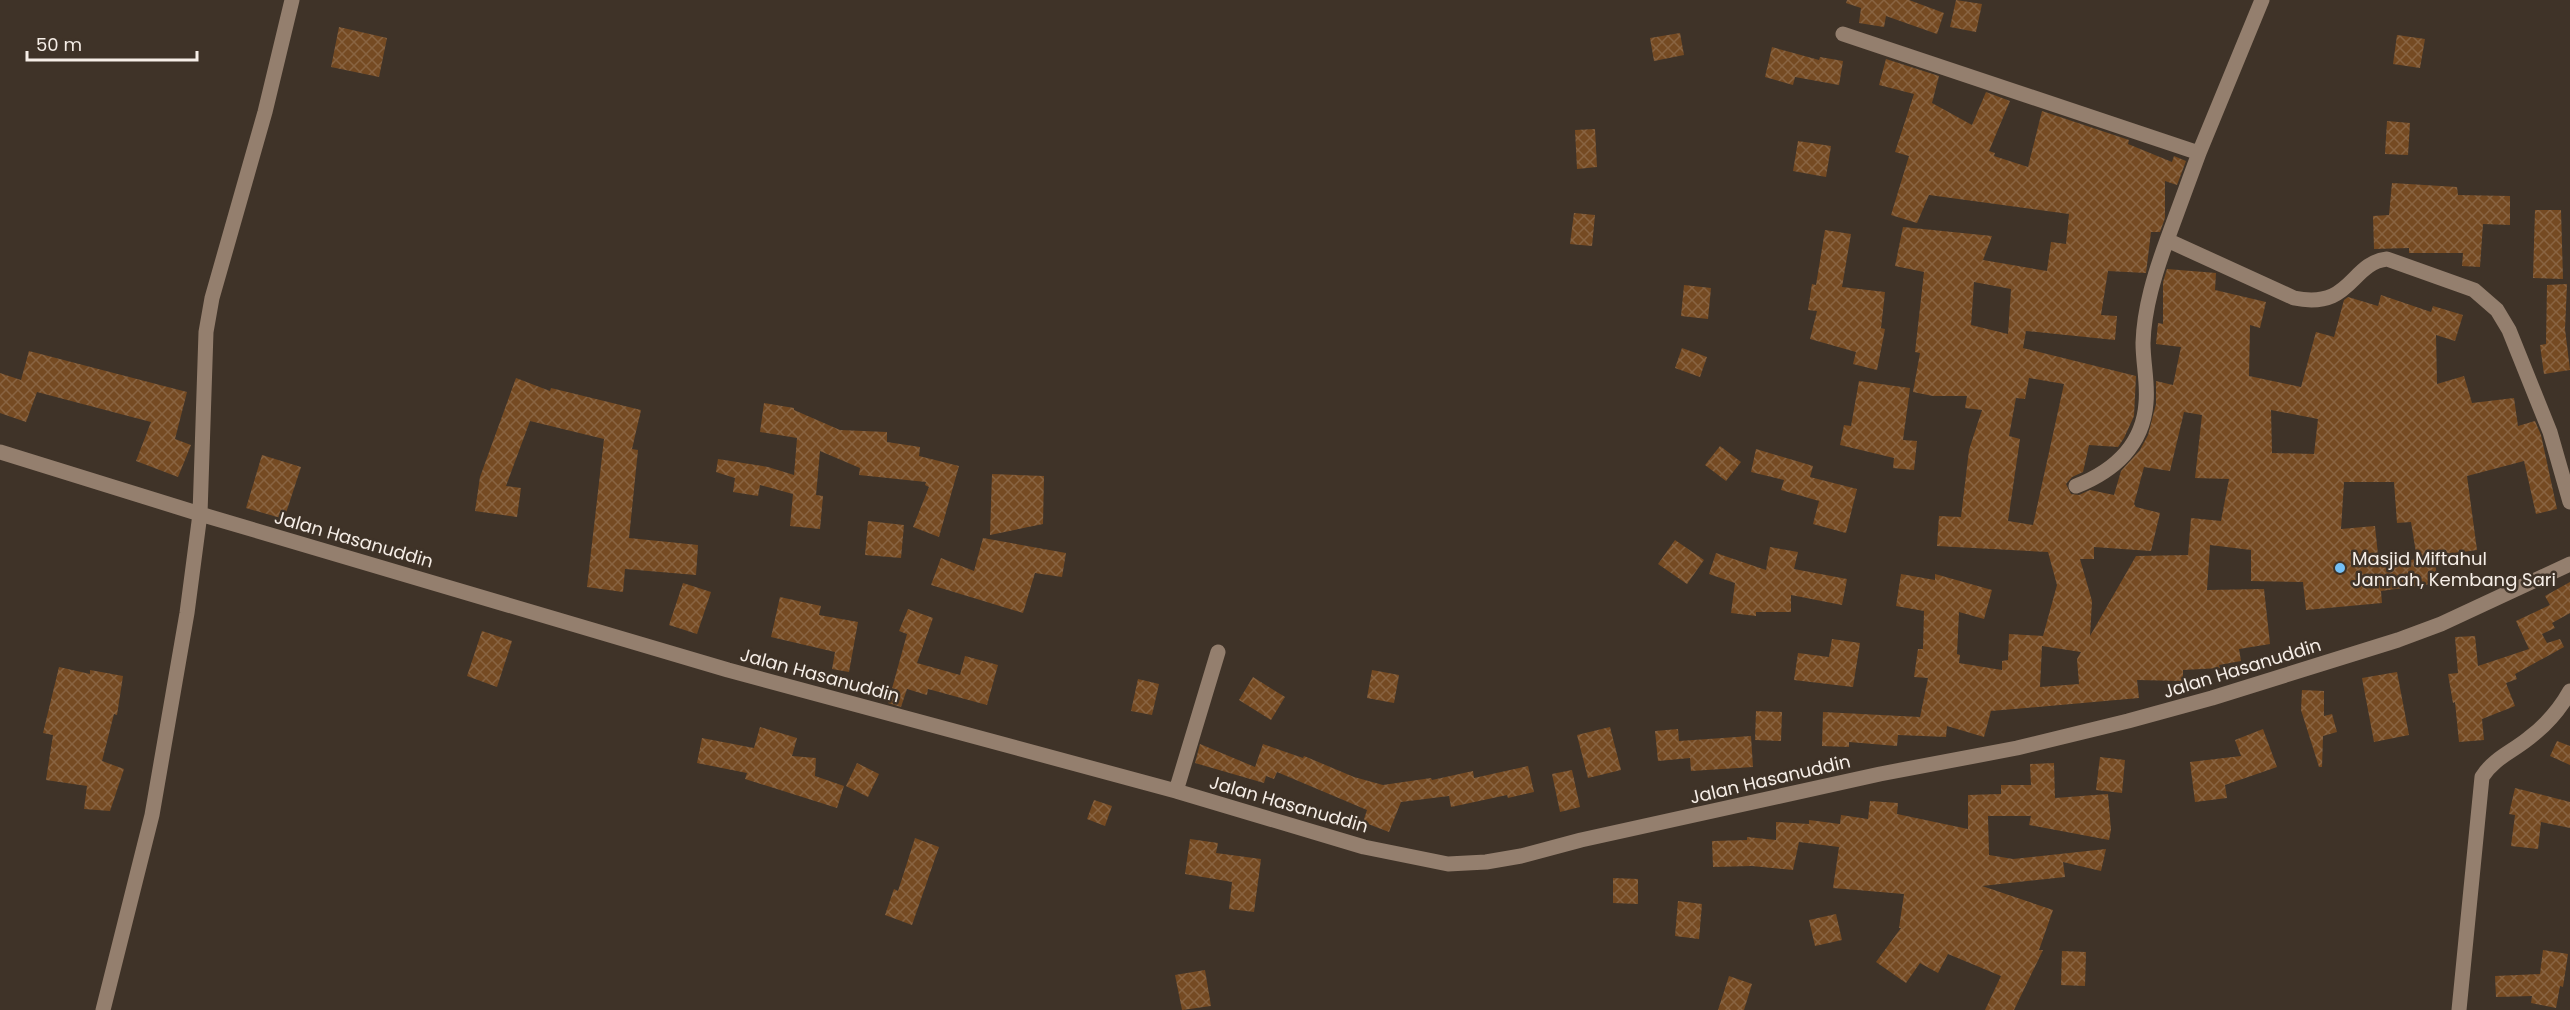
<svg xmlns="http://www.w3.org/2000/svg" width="2570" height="1010" font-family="Poppins,sans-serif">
<defs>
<pattern id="building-cross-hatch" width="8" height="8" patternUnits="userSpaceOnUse" patternTransform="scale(1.5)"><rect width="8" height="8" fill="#754a22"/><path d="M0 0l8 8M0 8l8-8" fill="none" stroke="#896442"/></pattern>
</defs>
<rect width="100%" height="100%" fill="#3f3328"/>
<path fill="url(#building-cross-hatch)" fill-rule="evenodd" d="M1847 0H1909L1944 13 1937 34 1886 16 1884 27 1859 23 1861 8 1846 3Z
M1956 0 1982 4 1976 32 1950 27Z
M339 27 387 38 379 77 331 67Z
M1680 33 1684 55 1654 61 1650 38Z
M2397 35 2425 39 2420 68 2393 64Z
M1772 47 1819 60 1820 57 1843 61 1839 85 1795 77 1793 85 1765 77Z
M1886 59 1939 76 1932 103 1972 125 1986 92 2010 101 1989 151 1995 153 1994 156 2028 167 2042 111 2129 140 2128 144 2172 162 2174 156 2186 161 2177 185 2165 181V218L2160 232H2151L2146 273 2108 271 2101 315 2117 316 2115 340 2026 331 2023 348 2136 376 2134 416 2124 438 2118 447 2089 445 2083 472 2072 477 2066 484 2071 494 2079 495 2090 490 2114 495 2121 471 2140 450 2148 435 2156 404V381L2173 385 2181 347 2156 344 2158 323 2163 324V282L2167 269 2216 273 2215 290 2266 302 2260 328 2250 325 2249 376 2301 387 2316 332 2334 337 2344 300 2348 297 2378 306 2381 295 2431 312 2433 306 2463 315 2455 341 2436 335 2437 384 2464 376 2472 403 2514 398 2518 426 2535 421 2541 435 2557 509 2536 514 2524 461 2467 476 2477 550 2434 556 2438 583 2381 591 2382 603 2306 610 2303 582 2251 581V550L2210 545 2207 590 2264 589 2270 644 2239 649 2241 661 2219 665 2220 668 2183 670V681L2137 680 2139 698 1991 711 1984 737 1947 726 1946 737 1898 735 1897 746 1849 742V747L1822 746 1823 712 1920 717 1928 678 1914 677 1918 649H1923L1924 611 1896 606 1901 574 1935 580V574L1992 590 1984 619 1959 612 1957 654 1960 655 1959 663 2002 670V661L2008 660 2009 634 2043 636 2057 585 2048 552 1937 546 1939 516 1961 517 1969 450 1982 410 1965 408 1967 396H1933L1913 392 1920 353 1915 352 1924 272 1895 266 1903 227 1992 236 1983 260 2047 271 2051 242 2066 244 2069 214 1929 195 1917 223 1891 215 1909 156 1895 152 1914 94 1879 85ZM1974 282 2011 289 2008 334 1971 325ZM2029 378 2064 384 2033 525 2008 521 2020 439 2009 436 2016 398 2025 399ZM2271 410 2318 419 2314 454 2272 453ZM2184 412 2202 415 2195 478 2229 479 2221 521 2191 518 2188 555 2136 556 2090 636 2092 601 2080 559H2094V547L2151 551 2160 513 2136 507 2134 504 2144 467 2170 471ZM2344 482H2394L2397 523 2411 522 2417 559 2379 565 2375 526 2341 529ZM2042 646 2081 652 2077 659 2079 684 2040 687Z
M2387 121 2410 123 2408 155 2385 154Z
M1595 129 1597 167 1577 169 1575 130Z
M1798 141 1831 146 1826 177 1793 171Z
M2392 183 2457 187 2458 195 2510 196V225L2483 224 2480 267 2462 266 2463 253H2409V248L2374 249 2373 216 2389 215Z
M2535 210H2561L2563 279 2533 278Z
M1574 213 1595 215 1592 246 1570 244Z
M1825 230 1851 234 1842 287 1885 292 1881 328 1885 329 1877 370 1853 364 1856 352 1810 339 1817 311 1808 310 1812 284 1816 285Z
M2567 284 2565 329 2570 370 2544 374 2540 345 2546 344 2547 285Z
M1684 285 1711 288 1708 319 1681 316Z
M1682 348 1707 357 1700 377 1675 368Z
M29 351 187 392 175 439 191 445 178 477 136 461 151 422 37 392 26 422 0 413V373L21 380Z
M516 378 550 391 551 388 641 410 632 449 638 450 629 538 698 545 696 575 625 569 623 592 587 587 604 439 530 421 506 486 521 488 517 517 475 511 480 477Z
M1859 381 1910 388 1903 440 1917 441 1914 470 1893 468 1894 458 1840 445 1844 425 1851 426Z
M764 403 794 408V410L840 430 887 432V442L920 447 919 456 959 466 939 537 913 527 929 487 925 485 926 482 859 475 860 468 820 451 816 495 823 496 820 529 790 526 793 494 760 485 758 496 733 492 735 478 716 472 718 459 768 467 794 475 797 438 760 432Z
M1720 446 1741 462 1726 481 1705 465Z
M1756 449 1813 466 1810 477 1857 489 1846 533 1813 524 1819 501 1781 490 1784 480 1751 472Z
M262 455 301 467 284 519 246 508Z
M992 474 1044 476 1043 524 990 535Z
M868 521 904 525 901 558 865 555Z
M983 538 1066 553 1062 577 1035 573 1023 613 931 585 941 558 974 571Z
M1675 540 1704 560 1687 584 1658 564Z
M1770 547 1798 552 1794 569 1847 579 1842 605 1791 595V612H1756V616L1731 613 1735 583 1709 574 1716 553 1766 570Z
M2570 582V613L2552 623 2555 628 2542 634 2547 643 2560 639 2564 647 2515 674 2517 679 2506 683 2515 706 2482 719 2484 740 2459 742 2455 702 2453 703 2448 674 2458 673 2455 637 2475 636 2478 666 2529 649 2516 621 2550 605 2545 596Z
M683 583 711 592 697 634 669 625Z
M780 597 821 606 819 615 858 622 849 672 832 669 835 652 771 637Z
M908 609 933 618 917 663 960 675 965 656 998 665 987 705 928 689 927 695 907 689 901 707 888 703 907 634 899 631Z
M482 631 512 641 497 687 467 676Z
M1832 639 1860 643 1853 687 1794 680 1798 653 1829 657Z
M59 667 90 674V670L123 676 117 715 114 714 102 761 124 769 110 811 84 809 87 786 46 780 53 735 43 733Z
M1372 670 1399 675 1394 703 1367 698Z
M2397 672 2409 735 2374 742 2362 678Z
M1253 677 1285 697 1271 720 1239 700Z
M1138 679 1159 684 1152 715 1131 711Z
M2302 690 2324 691V716L2332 714 2337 732 2323 736 2322 767H2319L2301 710Z
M1756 711 1782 712 1781 741 1755 740Z
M760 727 797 738 792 756 816 758 815 776 844 786 837 808 745 779 747 773 697 763 702 738 754 748Z
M1610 727 1621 770 1588 778 1577 735Z
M1678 729 1679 741 1751 736 1753 767 1691 771 1690 758 1658 761 1655 731Z
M2263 729 2277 767 2225 785 2227 798 2195 802 2190 762 2241 756 2235 740Z
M2557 741 2570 746V765L2550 756Z
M1200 744 1255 767 1263 744 1303 758 1304 756 1354 777 1383 785 1431 778 1432 780 1473 771 1474 778 1528 766 1534 792 1508 798 1507 795 1451 807 1449 796 1401 802 1389 832 1363 822 1367 810 1277 772 1274 779 1266 776 1264 783 1195 763Z
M2100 757 2125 760 2122 793 2096 790Z
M857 763 879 774 868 797 846 786Z
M2054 763 2055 798 2108 794 2111 830 2109 840 2029 825 2031 816H1988L1989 855 2013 859 2106 849 2101 871 2063 862 2065 877 1982 886 2053 910 2039 950H2043L2014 1010H1985L2001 976 1948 954 1938 973 1920 963 1906 983 1876 962 1901 928H1899L1904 894 1833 888 1839 847 1799 842 1793 870 1752 866 1713 867 1712 841 1747 840V837L1776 840V822L1809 824V820L1840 824 1841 815 1868 819 1870 801 1898 803 1897 814 1968 829V795L2001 794V785H2031L2030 764Z
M1572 770 1580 807 1560 812 1552 774Z
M2515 788 2570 802V828L2541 822 2538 849 2511 846 2515 815 2509 814Z
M1094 800 1112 806 1105 826 1087 819Z
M915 838 939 847 912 925 885 915 894 889 898 891Z
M1190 839 1218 843 1216 853 1261 859 1254 912 1229 909 1232 882 1185 874Z
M1613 878 1638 879V904L1613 903Z
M1678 901 1702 904 1699 939 1675 936Z
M1836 914 1842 940 1815 946 1809 920Z
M2543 950 2568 954 2563 987 2560 986 2556 1008 2531 1003 2532 996 2496 997 2495 976 2540 974Z
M2062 951 2086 952 2085 986 2061 985Z
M1205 970 1211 1006 1182 1010 1175 975Z
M1729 976 1752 984 1744 1010H1718Z"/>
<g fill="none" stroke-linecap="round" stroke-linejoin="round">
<path stroke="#947f6e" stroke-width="15" d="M2262 0 2199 153 2167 240 2294 298C2352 310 2350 263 2387 259L2474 290 2497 310 2509 330 2550 432 2570 502
M1843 34 2199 153
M0 452 200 514 728 670 1176 791 1364 847 1448 864 1486 862 1521 856 1581 840 1880 774 2017 748 2128 721 2212 698 2398 640 2441 624 2570 564
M2076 486C2114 471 2143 445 2146 403 2148 383 2143 363 2143 343 2144 308 2155 273 2167 240
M1176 791 1218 652
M103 1010 152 815 187 613 200 514 206 332 212 298 265 112 292 0
M2459 1010 2482 777C2494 758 2512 752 2529 738 2546 725 2560 709 2570 691"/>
</g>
<circle fill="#74c0f6" stroke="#3f3328" stroke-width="2" cx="2340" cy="568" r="6"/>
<g text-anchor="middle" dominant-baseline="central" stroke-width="5" stroke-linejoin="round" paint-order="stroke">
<g font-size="18" fill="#f6eee7" stroke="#3f3328">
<text transform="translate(354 539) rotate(16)">Jalan Hasanuddin</text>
<text transform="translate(2242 668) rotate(-17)">Jalan Hasanuddin</text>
<text transform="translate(820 675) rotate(15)">Jalan Hasanuddin</text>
<text transform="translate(1770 779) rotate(-13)">Jalan Hasanuddin</text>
<text transform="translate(1289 804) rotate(16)">Jalan Hasanuddin</text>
</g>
<g font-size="18" fill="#f6eee7" stroke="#3f3328" text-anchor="start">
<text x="2352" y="558">Masjid Miftahul<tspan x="2352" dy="21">Jannah, Kembang Sari</tspan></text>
</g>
</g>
<path d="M27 51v9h170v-9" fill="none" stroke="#f6eee7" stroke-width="3"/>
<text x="36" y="51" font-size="18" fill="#f6eee7" stroke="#3f3328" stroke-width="4.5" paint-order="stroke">50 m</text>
</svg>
